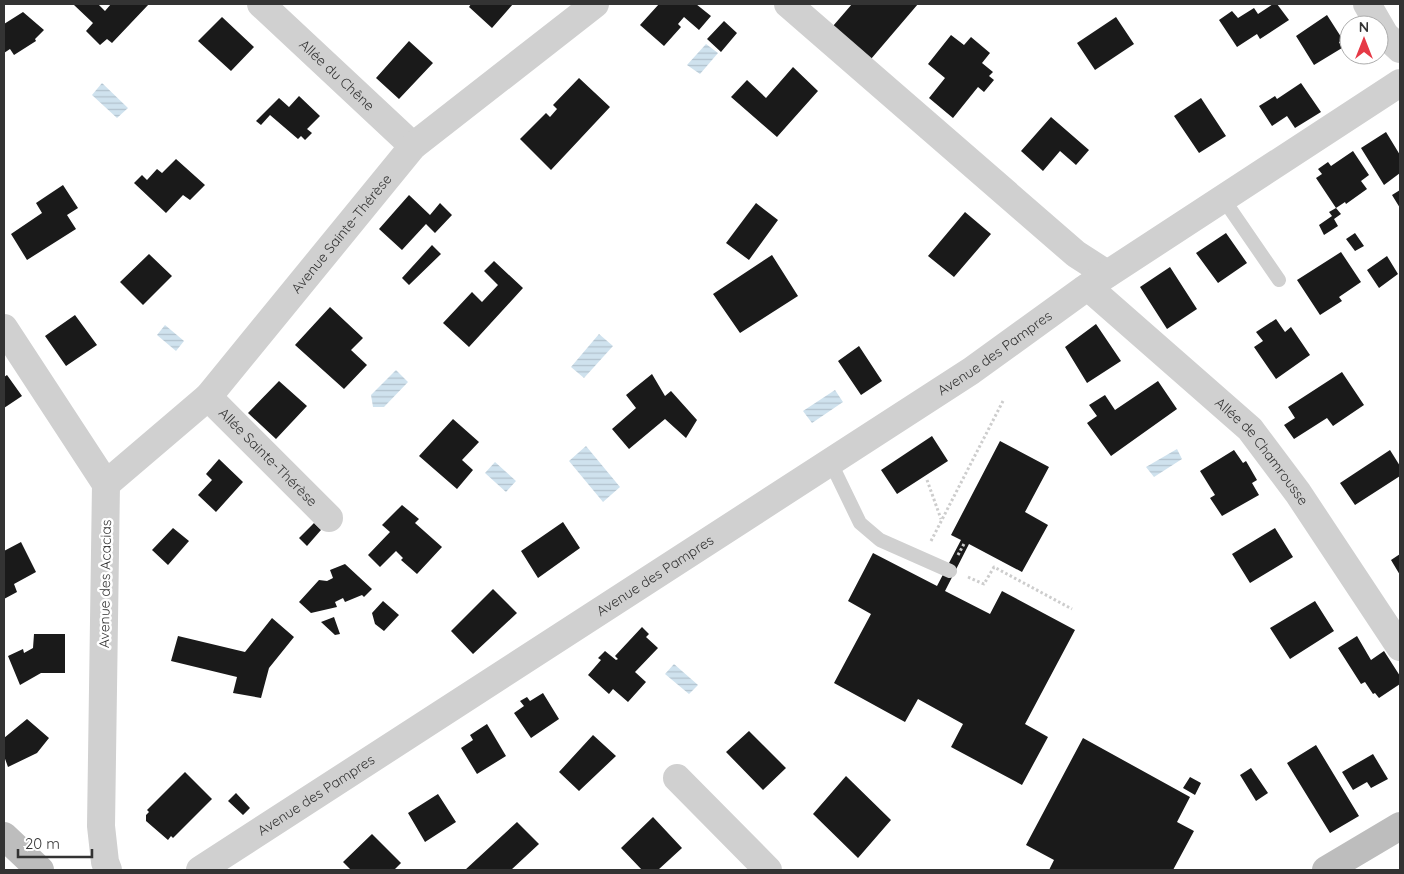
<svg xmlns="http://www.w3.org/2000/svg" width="1404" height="874" font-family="Quicksand,sans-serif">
<defs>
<pattern id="water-rules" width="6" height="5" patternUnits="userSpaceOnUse" patternTransform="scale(1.25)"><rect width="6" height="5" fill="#cfe2ee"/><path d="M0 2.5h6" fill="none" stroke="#b2c2cd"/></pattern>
</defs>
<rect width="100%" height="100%" fill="#fff"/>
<path fill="url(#water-rules)" d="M706 44 718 53 700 74 687 65Z
M102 83 128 108 117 118 92 95Z
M165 325 184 341 176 351 157 335Z
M599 334 613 346 584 378 571 367Z
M396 370 408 382 384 407H373L371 395Z
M835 390 843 402 812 423 803 411Z
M586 446 620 487 603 502 569 461Z
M1177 449 1182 459 1154 477 1146 467Z
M495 462 516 481 506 492 485 473Z
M674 664 698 685 689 694 665 674Z"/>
<path fill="#1a1a1a" d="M76 4H98L105 11 111 4H149L112 43 107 39 100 45 86 31 93 23 74 5Z
M471 4H513L492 28 469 7Z
M659 4H696L711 16 699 30 684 17 678 24 681 27 664 46 640 25Z
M852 4H918L871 59 833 26Z
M1273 4H1277L1289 20 1260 39 1257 34 1237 47 1219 20 1232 11 1238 18 1254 8 1258 14Z
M23 12 44 30 35 39 36 41 14 55 10 49 4 53V24Z
M1327 15 1343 40 1339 42 1342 48 1314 65 1296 36Z
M222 17 254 47 231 71 198 41Z
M1116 17 1134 44 1095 70 1077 43Z
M724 21 737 33 721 52 707 39Z
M951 35 964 45 971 37 990 53 982 63 993 72 989 76 994 80 984 92 978 87 953 118 929 98 945 78 928 64Z
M409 41 433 63 399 99 376 78Z
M793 67 818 91 777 137 731 97 747 80 766 98Z
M579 78 610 107 551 170 520 139 546 113 550 117 557 109 553 105Z
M1301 83 1321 112 1295 128 1287 116 1272 126 1259 106 1275 96 1277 99Z
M299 96 320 116 307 129 312 133 305 140 301 136 298 139 270 115 261 125 256 121 279 98 289 107Z
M1201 98 1226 136 1199 153 1174 116Z
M1051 117 1089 150 1076 165 1060 151 1043 171 1021 151Z
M1386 132 1400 155V173L1384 185 1361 148Z
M1353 151 1369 175 1361 181 1367 189 1346 204 1345 202 1336 208 1316 178 1322 174 1318 169 1328 162 1331 166Z
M176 159 205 185 190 200 183 195 166 213 134 183 142 175 147 180 157 169 162 173Z
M63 185 78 208 67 215 76 229 27 260 11 234 42 213 36 203Z
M1400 190V208L1392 195Z
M409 195 430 215 440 203 452 215 435 233 426 224 402 250 379 229Z
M756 203 778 220 749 260 726 243Z
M1336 208 1341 214 1334 219 1338 226 1324 235 1319 225 1332 216 1329 212Z
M965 212 991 234 954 277 928 256Z
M1226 233 1247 263 1218 283 1196 253Z
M1355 233 1364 246 1355 251 1346 239Z
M432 245 441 254 409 285 402 278Z
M1341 252 1361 282 1339 297 1342 301 1320 315 1297 280Z
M149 254 172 276 143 305 120 282Z
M772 255 798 296 740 333 713 294Z
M1387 256 1398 274 1379 288 1367 270Z
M494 261 523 288 469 347 443 323 472 292 482 302 498 285 484 271Z
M1170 267 1197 309 1167 329 1140 287Z
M330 307 363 338 351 350 367 365 344 389 295 345Z
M75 315 97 345 66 366 45 336Z
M1276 319 1285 332 1291 327 1310 355 1276 379 1254 347 1263 341 1256 332Z
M1096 324 1121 361 1087 383 1065 347Z
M859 346 882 381 861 395 838 361Z
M1342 372 1364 405 1333 426 1327 418 1294 439 1284 425 1295 418 1288 407Z
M652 374 665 396 671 391 697 420 686 438 665 419 629 449 612 429 636 408 626 395Z
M7 375 22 396 4 408V377Z
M279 381 307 406 276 439 248 413Z
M1158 381 1177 409 1111 456 1087 423 1097 416 1089 405 1105 395 1115 410Z
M453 419 479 442 462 460 473 470 457 489 419 456Z
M932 436 948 461 897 494 881 470Z
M1000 441 1049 467 1025 512 1048 525 1022 572 969 544 945 591 990 614 1002 591 1075 630 1025 724 1048 737 1022 785 951 747 963 724 918 699 905 722 834 683 871 614 848 601 873 553 937 586 961 540 951 535Z
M1234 450 1243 463 1246 461 1257 480 1252 483 1259 495 1222 516 1210 498 1215 495 1200 471Z
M1390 450 1400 466V476L1355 505 1340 483Z
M219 459 243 482 216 512 198 495 212 480 206 474Z
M402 505 419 519 415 523 442 547 417 574 401 560 403 558 396 551 380 567 368 555 390 532 382 525Z
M563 522 580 548 538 578 521 551Z
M314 523 321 530 307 546 299 538Z
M173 528 189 541 168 565 152 550Z
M1275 528 1293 557 1250 583 1232 554Z
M21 542 36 572 14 584 17 592 4 599V551Z
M1400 554V575L1391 560Z
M345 564 372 589 364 597 362 595 345 602 343 598 335 602 337 607 311 613 299 602 319 580 327 581 333 578 330 570Z
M493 589 517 613 473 654 451 631Z
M383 601 399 615 384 631 375 624 372 613Z
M1315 601 1334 631 1290 659 1270 628Z
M334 617 340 634 335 635 321 622Z
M272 618 294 637 269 668 261 698 233 693 237 677 171 661 178 636 245 652Z
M642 627 649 634 646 637 658 648 635 672 646 682 628 702 613 689 609 694 588 675 601 660 598 658 605 651 616 660 618 659 615 656Z
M34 634H65V673H41L20 685 8 656 23 649 24 653 33 648Z
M1357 636 1371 660 1384 651 1400 676V684L1379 698 1375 693 1373 694 1365 682 1361 684 1338 648Z
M543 693 559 719 531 738 514 713 524 706 520 701 527 697 530 701Z
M27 719 49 738 37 753 8 767 4 756V738Z
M487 724 506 756 477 774 461 748 473 740 470 735Z
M749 731 786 768 763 790 726 752Z
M593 735 616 756 579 791 559 772Z
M1083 738 1190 797 1177 822 1194 831 1173 870H1049L1054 860 1026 845Z
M1316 745 1359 816 1330 833 1287 763Z
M1373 754 1388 779 1371 788 1367 782 1353 790 1342 772Z
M1251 768 1268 793 1256 801 1240 775Z
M185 772 212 799 173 838 171 836 168 840 146 821V815L149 812 147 810Z
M846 776 891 820 858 858 813 814Z
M1190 777 1201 783 1195 795 1183 788Z
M236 793 250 808 243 815 228 801Z
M438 794 456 822 425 842 408 813Z
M653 817 682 848 658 870H642L621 848Z
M517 822 539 844 511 870H465Z
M372 834 401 863 394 870H351L343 862Z"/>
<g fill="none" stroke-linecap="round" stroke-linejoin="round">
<path stroke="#cdcdcd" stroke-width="3" stroke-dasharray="2.5 2.5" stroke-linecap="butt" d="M927 480 941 519
M931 541 1003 401
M958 555 965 542
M968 577 984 584 994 567 1072 609"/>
<path stroke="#d0d0d0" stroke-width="14" d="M1224 200 1279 280
M830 461 860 523 880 540 950 571"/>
<g stroke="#d0d0d0" stroke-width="28">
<path id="s1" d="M261 4 413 146"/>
<path d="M788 4 1076 254 1107 274"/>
<path d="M1367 4 1385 35 1400 49"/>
<path id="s2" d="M1088 287 1250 429 1298 493 1400 647"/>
<path d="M4 328 106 484 101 826 105 862 108 870"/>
<path id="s3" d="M208 397 329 518"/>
<path id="s4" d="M106 484 208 397 413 146 595 4"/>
<path d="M677 778 768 870"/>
<path id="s5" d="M200 870 971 371 1083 290 1400 83"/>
</g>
<path stroke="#bdbdbd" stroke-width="28" d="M4 836 40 870
M1326 870 1400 826"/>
</g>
<g text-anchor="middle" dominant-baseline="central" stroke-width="5" stroke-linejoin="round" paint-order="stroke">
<g font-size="14" fill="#333" stroke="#fff">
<text stroke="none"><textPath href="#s1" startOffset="104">Allée du Chêne</textPath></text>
<text stroke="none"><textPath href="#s4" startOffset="345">Avenue Sainte-Thérèse</textPath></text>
<text stroke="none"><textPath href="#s5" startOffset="948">Avenue des Pampres</textPath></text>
<text stroke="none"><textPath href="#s2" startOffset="240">Allée de Chamrousse</textPath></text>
<text stroke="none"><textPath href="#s3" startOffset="85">Allée Sainte-Thérèse</textPath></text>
<text stroke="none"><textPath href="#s5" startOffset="542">Avenue des Pampres</textPath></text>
<text transform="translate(105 584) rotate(-89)">Avenue des Acacias</text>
<text stroke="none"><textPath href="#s5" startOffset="138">Avenue des Pampres</textPath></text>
</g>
</g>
<rect width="1404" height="874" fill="none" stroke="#333333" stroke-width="10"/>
<g transform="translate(1364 40)"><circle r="24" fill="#ffffff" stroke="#adadad"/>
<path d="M0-4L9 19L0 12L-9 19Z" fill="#e63946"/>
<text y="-8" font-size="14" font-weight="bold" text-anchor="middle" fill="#333333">N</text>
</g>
<path d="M18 849v8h74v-8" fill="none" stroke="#333333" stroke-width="2.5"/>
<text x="25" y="849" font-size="15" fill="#333333" stroke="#ffffff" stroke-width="4" paint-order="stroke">20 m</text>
</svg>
